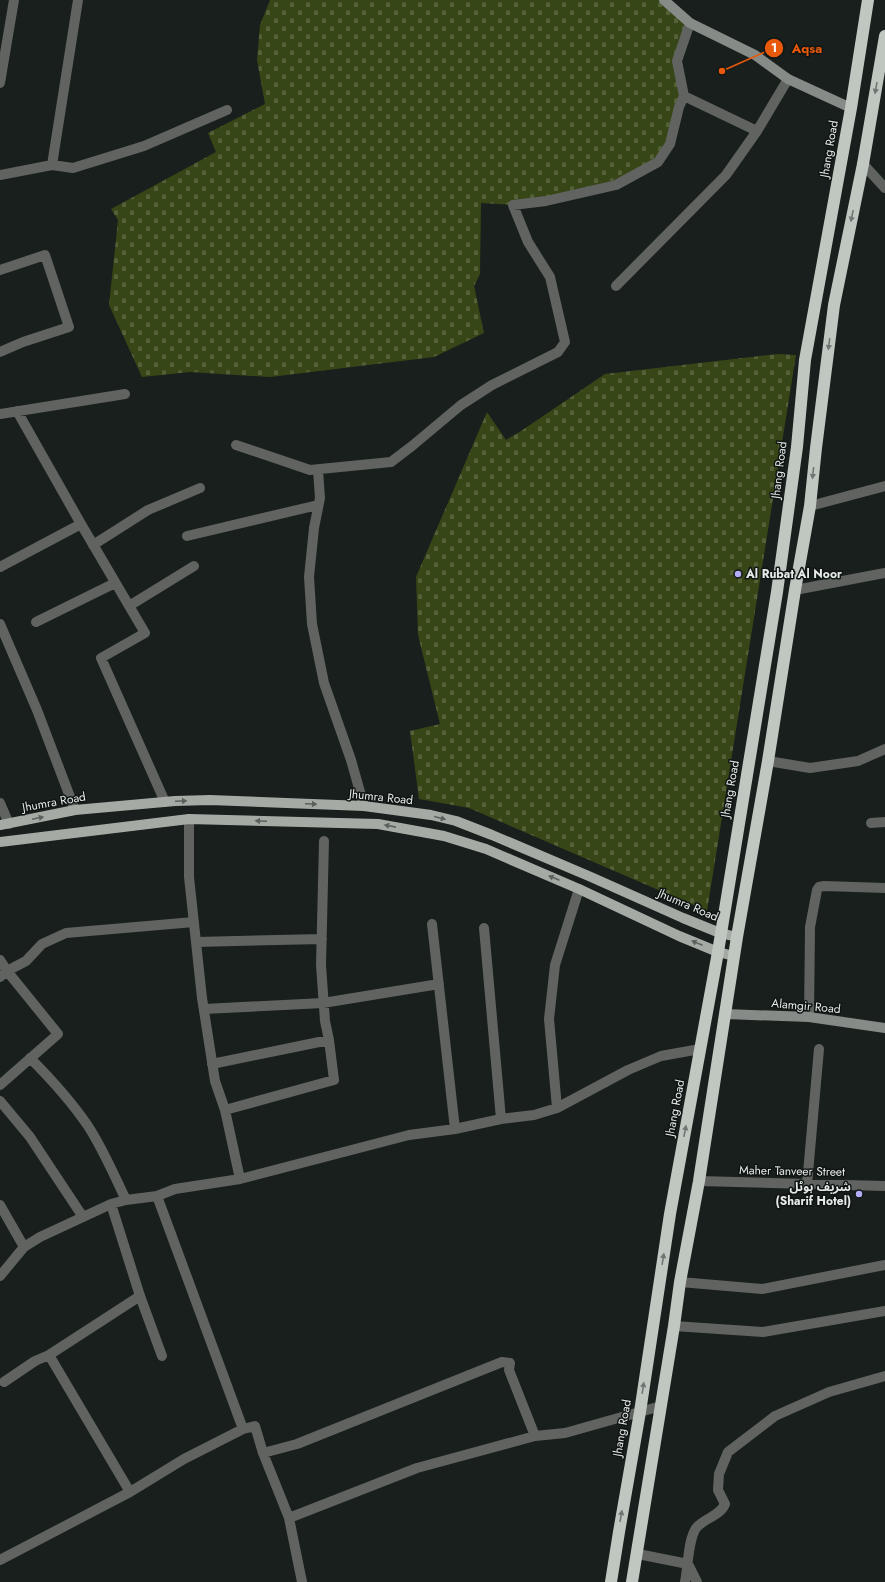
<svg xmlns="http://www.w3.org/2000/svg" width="885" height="1582" font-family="Jost,'Noto Sans Arabic',sans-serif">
<defs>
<pattern id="cemetery-stones" width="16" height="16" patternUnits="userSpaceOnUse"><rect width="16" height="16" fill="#374616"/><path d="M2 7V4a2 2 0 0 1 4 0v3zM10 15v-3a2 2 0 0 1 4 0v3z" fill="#546138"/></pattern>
</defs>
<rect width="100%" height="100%" fill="#181f1c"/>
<path fill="url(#cemetery-stones)" d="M270 0H668L690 23 677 61 684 96 670 144 636 175 514 205 481 203 480 274 474 286 484 333 434 357 270 377 190 372 142 377 109 305 118 220 111 209 216 152 208 133 265 104 257 60 260 25Z
M778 354 796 355 707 911 469 808 419 799 410 731 440 724 418 635 416 577 487 412 506 440 521 431 605 374Z"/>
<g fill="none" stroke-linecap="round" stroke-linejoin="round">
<path stroke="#606360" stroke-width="10" d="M0 83 14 0
M684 96 757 131
M863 164 885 188
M52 165 78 0
M0 175 52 165 73 168 144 146 227 110
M0 270 45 255 69 327 23 342 0 352
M616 286 726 175 757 131 788 79
M17 411 81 524 145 633 101 658 165 802
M0 414 125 394
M236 445 310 470 391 462 412 446 461 405 492 385 558 352 565 342 550 277 528 242 513 205 546 201 616 185 658 162 670 144 679 107 684 96 677 61 690 23
M318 470 320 498 314 528 309 577 312 624 324 683 351 760 364 806
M810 506 885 486
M187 536 318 505
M93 545 148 510 200 488
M0 567 81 524
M795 590 885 573
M129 606 194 566
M36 622 115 583
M0 624 37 710 75 810
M768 761 810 768 858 761 885 749
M0 803 9 824
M189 819V877L202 998 215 1081 225 1110 240 1179
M871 823 885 822
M432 924 455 1129
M484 928 501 1119
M196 942 322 939
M0 960 7 971 58 1034 0 1085
M0 977 7 971 26 961 42 944 66 933 194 922
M204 1009 323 1003 439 984
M809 1017 810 927 817 890 819 887 824 886 885 888
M30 1058C51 1079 71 1101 88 1126 103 1149 114 1175 126 1200
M212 1064 329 1040
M0 1101 30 1137 83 1217
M557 1108 549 1019 555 965 579 889
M225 1110 334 1080 329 1040 325 1021 321 965 324 841
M699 1181 885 1186
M807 1184 819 1049
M157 1196 243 1429
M111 1204 140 1296 162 1356
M0 1205 24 1247
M0 1276 24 1247 40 1237 111 1204 126 1200 157 1196 175 1189 240 1179 409 1135 455 1129 501 1119 534 1115 557 1108 628 1070 661 1056 700 1049
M680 1282 762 1289 885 1265
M674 1326 763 1332 885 1311
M49 1355 130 1492
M4 1382 35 1361 49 1355 140 1296
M263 1453 297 1444 502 1362 510 1363 509 1370 535 1436
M289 1518 417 1468 535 1436 565 1433 661 1406
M638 1554 688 1564 697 1582
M0 1560 130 1492 184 1459 243 1429 255 1426 263 1453 289 1518 302 1582
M685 1582C688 1568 688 1537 697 1527 705 1518 720 1516 725 1504L718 1490 719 1474 728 1452 775 1416 829 1392 885 1376"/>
<path stroke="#878b87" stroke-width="10" d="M664 0 690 23 755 55 788 79 851 108
M725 1014 809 1017 885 1028"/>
<path stroke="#a5aaa5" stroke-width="10" d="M0 825 75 810 175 801 210 800 364 806 431 815 456 821 492 835 591 877 683 918 720 933 737 937
M0 842 189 819 378 824 444 836 486 849 579 889 679 936 718 952 734 956"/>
<path stroke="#c0c6c0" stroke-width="12" d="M611 1582 619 1532 640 1412 670 1214 718 952 777 592 797 447 805 360 851 108 868 0
M632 1582 674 1326 680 1282 699 1181 737 937 768 761 795 590 810 506 816 448 834 305 863 164 885 36"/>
</g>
<defs><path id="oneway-solid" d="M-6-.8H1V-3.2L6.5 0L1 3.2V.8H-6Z"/></defs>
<g fill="#707672">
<use href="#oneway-solid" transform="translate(876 88) rotate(100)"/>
<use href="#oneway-solid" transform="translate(852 216) rotate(102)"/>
<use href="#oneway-solid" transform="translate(829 344) rotate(97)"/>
<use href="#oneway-solid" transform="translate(813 473) rotate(96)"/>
<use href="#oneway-solid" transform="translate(685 1131) rotate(-79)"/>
<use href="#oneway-solid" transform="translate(663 1259) rotate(-81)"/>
<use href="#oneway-solid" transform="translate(643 1388) rotate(-81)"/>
<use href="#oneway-solid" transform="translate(621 1516) rotate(-80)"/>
</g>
<g fill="#5a605c">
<use href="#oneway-solid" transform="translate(181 801) rotate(-2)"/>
<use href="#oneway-solid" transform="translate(311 804) rotate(2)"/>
<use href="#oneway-solid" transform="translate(38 818) rotate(-12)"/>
<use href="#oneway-solid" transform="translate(440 818) rotate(14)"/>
<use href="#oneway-solid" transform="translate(261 821) rotate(-178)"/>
<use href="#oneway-solid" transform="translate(390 826) rotate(-169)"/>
<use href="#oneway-solid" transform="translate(554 878) rotate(-157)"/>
<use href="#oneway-solid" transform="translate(697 943) rotate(-158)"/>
</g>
<g fill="#b3adf9" stroke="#0f1513" stroke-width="1.5">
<circle cx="738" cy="574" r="4"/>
<circle cx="859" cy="1194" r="4"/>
</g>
<g text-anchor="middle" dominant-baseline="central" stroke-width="3" stroke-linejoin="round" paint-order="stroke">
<g font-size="12" fill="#e6ebe9" stroke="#0f1513">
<text transform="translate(829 149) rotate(-80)">Jhang Road</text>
<text transform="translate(779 470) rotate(-83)">Jhang Road</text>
<text transform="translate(730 789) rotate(-80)">Jhang Road</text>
<text transform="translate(381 797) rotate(6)">Jhumra Road</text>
<text transform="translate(54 802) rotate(-10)">Jhumra Road</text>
<text transform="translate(688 905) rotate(23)">Jhumra Road</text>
<text transform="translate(806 1006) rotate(5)">Alamgir Road</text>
<text transform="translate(675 1108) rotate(-79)">Jhang Road</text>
<text transform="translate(792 1171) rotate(1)">Maher Tanveer Street</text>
<text transform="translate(622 1428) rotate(-80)">Jhang Road</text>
</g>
<g font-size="12" font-weight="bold" fill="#e6ebe9" stroke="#0f1513" text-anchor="start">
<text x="746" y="574">Al Rubat Al Noor</text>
<text x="851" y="1187" text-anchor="end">شریف ہوٹل<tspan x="851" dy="14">(Sharif Hotel)</tspan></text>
</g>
</g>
<path fill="none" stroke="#e8590c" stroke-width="1.5" d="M722 71L774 48"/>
<g fill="#e8590c" stroke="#0f1513" stroke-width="1.5">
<circle cx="722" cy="71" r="4"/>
<circle cx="774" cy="48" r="10"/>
</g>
<g font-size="12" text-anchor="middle" font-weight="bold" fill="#fff">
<text x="774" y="52">1</text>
</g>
<g font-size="13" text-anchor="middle" font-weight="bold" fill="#e8590c" stroke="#0f1513" stroke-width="3" stroke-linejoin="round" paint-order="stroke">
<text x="807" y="53">Aqsa</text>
</g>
</svg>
